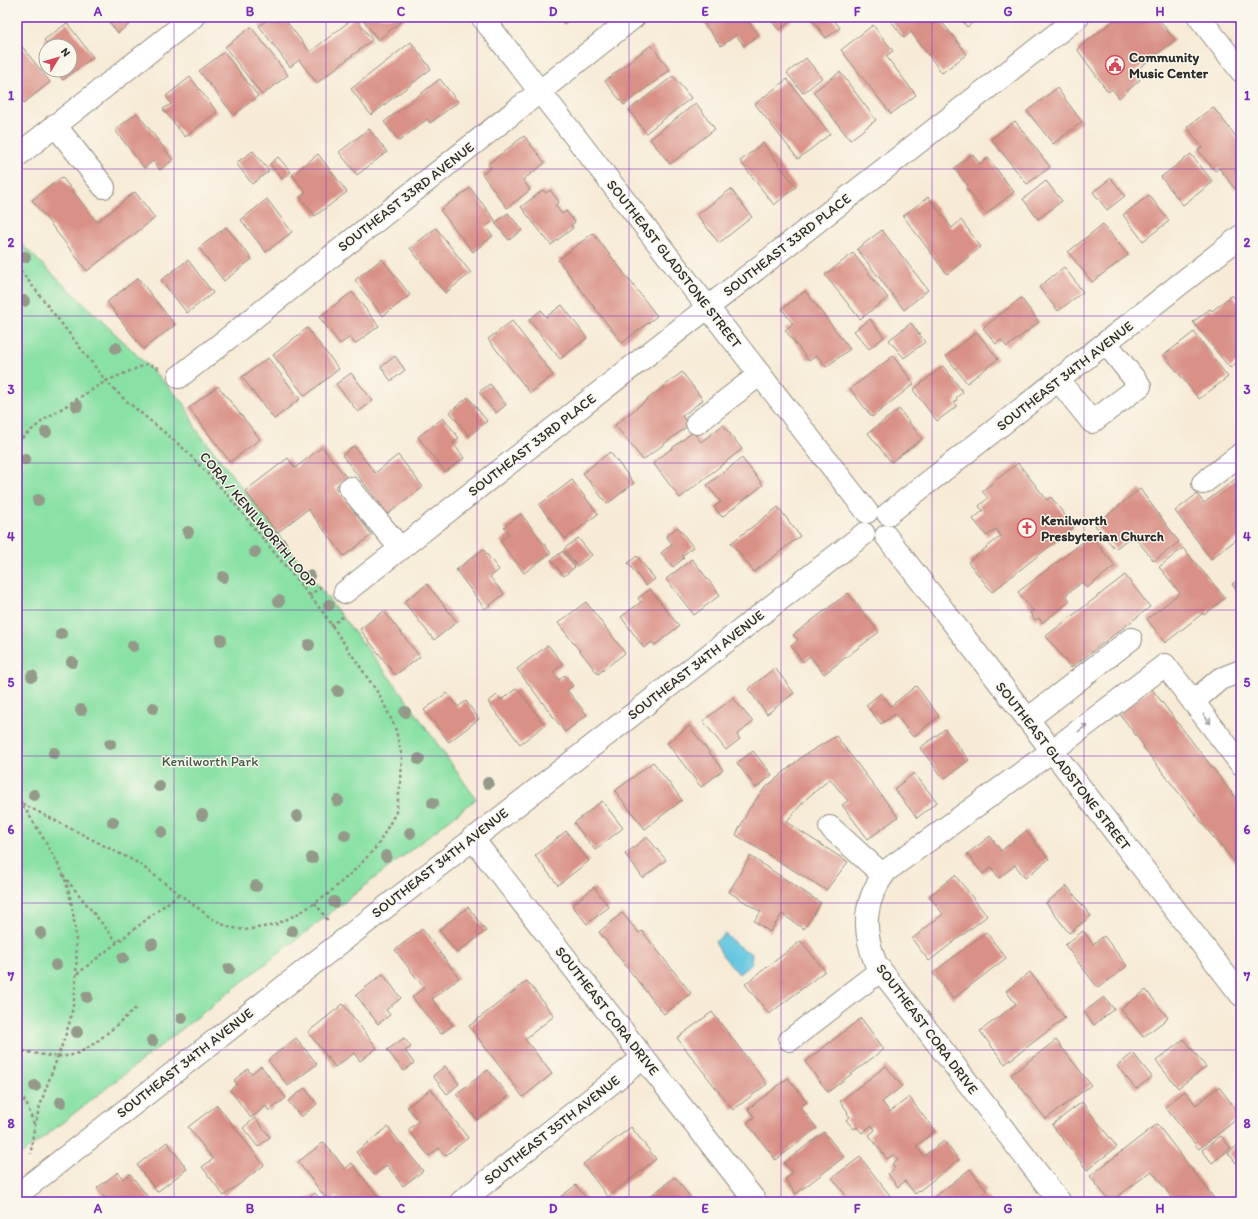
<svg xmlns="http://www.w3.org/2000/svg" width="1258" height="1219" font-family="Itim,sans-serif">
<rect width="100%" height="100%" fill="#fbf7ec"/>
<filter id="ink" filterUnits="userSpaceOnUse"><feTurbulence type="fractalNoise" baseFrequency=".025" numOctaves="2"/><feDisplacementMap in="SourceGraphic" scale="8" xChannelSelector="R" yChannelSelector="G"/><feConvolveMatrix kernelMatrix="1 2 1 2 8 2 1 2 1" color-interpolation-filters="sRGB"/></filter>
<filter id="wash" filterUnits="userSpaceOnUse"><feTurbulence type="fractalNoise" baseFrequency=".012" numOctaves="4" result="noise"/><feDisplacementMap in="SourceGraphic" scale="16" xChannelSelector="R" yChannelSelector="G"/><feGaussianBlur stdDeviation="0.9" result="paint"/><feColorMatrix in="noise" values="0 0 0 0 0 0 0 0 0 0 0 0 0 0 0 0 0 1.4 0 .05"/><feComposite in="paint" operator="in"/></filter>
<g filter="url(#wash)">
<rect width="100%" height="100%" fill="#f7ebd7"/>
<path fill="#89e1a5" stroke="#5a8668" d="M17 240 129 347 184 403 196 429 403 695 476 799 17 1158Z"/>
<path fill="#62c6e0" stroke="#467886" d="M725 934 738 946 752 954 751 964 739 974 723 956 715 942Z"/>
<g id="blocks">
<path fill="#d99086" d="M105 17H139L118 33Z
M271 17H283L310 52 355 17 372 40 317 83 299 60 290 67 259 26Z
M361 17H407L378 40Z
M559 17H573L564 24Z
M699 17 736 18 745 17 759 35 744 46 736 35 721 46Z
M768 17H796L779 30Z
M810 17H832L840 28 826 38Z
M888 17H938L967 54 942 73 911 32 904 38Z
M959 17H980L967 27Z
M1118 17H1157L1175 40 1134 72 1140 80 1119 98 1112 89 1108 92 1077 49Z
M67 23 93 57 63 80 55 70H70V46H49L44 40Z
M873 25 893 51 886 56 916 95 891 114 841 50Z
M251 27 288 75 262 95 225 47Z
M17 40 50 82 24 103 17 94Z
M411 42 431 69 371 115 351 89Z
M651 45 670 70 624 105 605 81Z
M224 52 258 96 234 115 199 71Z
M806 58 822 78 803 93 787 73Z
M840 72 876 120 850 140 813 92Z
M673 76 691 98 646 133 629 110Z
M190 77 217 112 185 137 163 109 171 104 166 96Z
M440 79 458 102 430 123 427 119 399 141 384 122Z
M787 79 830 134 798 159 755 104Z
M1057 88 1082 122 1053 144 1027 111Z
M696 103 715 129 670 164 650 139Z
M1213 107 1241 143V184L1235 189 1219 168 1215 171 1198 150 1202 147 1187 127Z
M137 113 173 160 160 170 153 161 144 168 115 130Z
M1015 121 1050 167 1027 184 991 139Z
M369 129 387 152 357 175 339 152Z
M524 136 545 163 523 180 530 190 507 208 482 174 491 168 488 164Z
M763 143 796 187 774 205 740 161Z
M253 151 269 171 252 184 236 163Z
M318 154 347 192 315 216 300 197 306 192 292 175Z
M972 154 980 164 988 158 1014 192 986 214 966 188 968 186 954 168Z
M1191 154 1213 182 1183 205 1161 177Z
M278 157 291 172 282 179 270 164Z
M62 177 97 222 135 192 155 218 87 271 32 200Z
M1111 178 1125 196 1107 210 1093 192Z
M1046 181 1062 201 1038 219 1023 199Z
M470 188 495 220 485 227 493 236 473 252 440 210Z
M731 189 752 217 719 243 697 215Z
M543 190 546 193 550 190 559 202 555 205 562 214 566 211 575 222 571 225 573 228 551 245 521 207Z
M1149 195 1169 221 1143 241 1123 215Z
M928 197 952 228 961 220 981 247 947 274 903 216Z
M267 199 292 232 266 252 241 220Z
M508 213 522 230 509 240 495 223Z
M1103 224 1128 255 1092 282 1068 252Z
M226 227 252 259 224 281 199 248Z
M436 228 471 273 445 293 410 248Z
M882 230 928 290 904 310 857 249Z
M593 233 657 316 622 343 558 260Z
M853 253 888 298 860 319 825 275Z
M382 259 410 295 383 316 355 280Z
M188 260 213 293 187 313 161 280Z
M1064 267 1083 292 1058 311 1039 287Z
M138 278 175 325 143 349 107 302Z
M805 291 850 349 826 367 817 355 809 361 785 330 793 324 782 309Z
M352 292 379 326 355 344 350 337 340 344 319 317Z
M1232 295 1241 306V359L1230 368 1193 322 1210 309 1212 311Z
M1021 298 1039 322 1007 347 1001 340 996 344 983 328Z
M562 305 587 338 560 359 529 320 541 310 546 317Z
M870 319 884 337 869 349 854 331Z
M512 321 553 375 530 393 488 339Z
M911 323 925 342 904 358 889 340Z
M307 328 339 369 305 396 273 355Z
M977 332 998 359 967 383 946 356Z
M1194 332 1228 377 1199 399 1164 355Z
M395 356 405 370 391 381 381 367Z
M893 356 914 384 872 417 850 389Z
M268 358 300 399 274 419 242 377Z
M943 366 963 392 956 398 957 400 954 402 957 406 937 421 913 390Z
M682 372 703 400 682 416 689 425 643 460 615 425Z
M351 373 373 401 358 412 336 384Z
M490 384 506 405 496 413 479 392Z
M218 386 260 439 230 462 189 408Z
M468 397 487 421 469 436 450 412Z
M899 409 922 439 891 462 868 433Z
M443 418 459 438 453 443 464 458 445 472 418 437Z
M723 425 742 449 680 498 653 463 693 432 701 442Z
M354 446 375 473 398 455 423 487 388 514 342 455Z
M322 447 347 478 335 487 372 535 344 556 308 509 277 533 245 491 288 458 295 468Z
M610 452 634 483 607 504 583 473Z
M742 458 763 485 722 517 714 507 721 502 707 485Z
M1018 463 1047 500 1051 497 1074 527 992 592 968 562 1001 536 996 529 987 536 973 519 983 511 979 506 988 498 982 491Z
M1241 475V536L1211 559 1175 511 1197 494 1204 503Z
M572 480 598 514 565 539 539 505Z
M1140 489 1179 542 1154 561 1133 535 1115 549 1095 525Z
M778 507 800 536 754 572 731 543Z
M521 514 551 553 524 573 500 541 509 534 504 527Z
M678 527 693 547 682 556 684 558 673 567 661 553 672 544 666 536Z
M1091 536 1115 566 1087 588 1082 582 1066 595 1070 601 1042 623 1039 618 1035 620 1030 613 1033 611 1018 592Z
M578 538 592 555 577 566 564 549Z
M1183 548 1225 598 1204 615 1203 613 1165 643 1147 619 1180 593 1159 567Z
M483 549 499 570 490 577 504 594 485 609 456 570Z
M563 551 575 567 564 576 551 560Z
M637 556 655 579 646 586 628 563Z
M692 559 720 595 694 615 666 579Z
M1125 575 1150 607 1071 668 1046 636Z
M1241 578V597L1232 584Z
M427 584 457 622 434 640 404 602Z
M650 589 679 626 655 645 652 642 644 648 621 617 641 602 638 598Z
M848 593 879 632 824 674 810 656 803 662 791 646 798 640 793 635Z
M586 602 625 653 598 674 558 623Z
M384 611 420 657 395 675 360 629Z
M548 645 563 664 553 672 559 680 565 675 573 686 567 690 587 715 565 732 517 669Z
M775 668 794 693 767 714 748 689Z
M916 686 939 716 913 737 895 714 881 724 866 705 881 693 891 706Z
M517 688 545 725 520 744 488 702 497 695 501 700Z
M1151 688 1241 805V870L1221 845 1220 846 1143 747 1144 746 1119 713Z
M447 693 458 707 466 701 479 719 449 742 424 710Z
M733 698 753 722 737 735 740 739 726 750 703 721Z
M689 726 723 770 701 787 667 743Z
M945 729 969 760 944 779 920 748Z
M836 736 898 817 868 839 842 805 848 801 830 779 807 798 786 822 848 862 826 890 736 835 749 809 764 789 803 756Z
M753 751 772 775 756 788 737 763Z
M653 762 682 800 645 829 615 791Z
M914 773 937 802 917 818 894 789Z
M602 801 623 828 595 850 574 823Z
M566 831 589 861 558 885 535 856Z
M1026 831 1049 859 1025 878 1015 865 999 878 991 867 983 874 967 854 990 836 1001 851Z
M647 837 666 860 643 878 625 854Z
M750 856 821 903 804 929 782 914 770 932 754 921 761 912 729 892Z
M955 875 987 916 929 961 912 939 943 914 929 896Z
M1067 886 1091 916 1069 933 1046 903Z
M594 887 609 907 587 924 572 905Z
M468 907 486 931 457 953 439 930Z
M622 913 639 933 642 931 691 993 664 1014 599 932Z
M422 929 459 978 432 999 453 1025 441 1034 412 997 424 988 395 950Z
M1083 931 1093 944 1104 936 1127 966 1098 988 1065 945Z
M986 932 1006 958 953 999 933 973Z
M801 941 825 971 769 1014 745 984Z
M1030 972 1065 1018 1005 1064 980 1031 1016 1004 1006 991Z
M383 974 401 998 386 1010 390 1015 378 1024 356 995Z
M527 981 554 1016 525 1039 552 1074 523 1097 469 1026Z
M1146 990 1168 1018 1143 1037 1121 1009Z
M1104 997 1114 1009 1094 1025 1084 1012Z
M343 1004 377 1048 360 1061 354 1053 335 1067 308 1032Z
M712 1012 767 1084 733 1110 677 1038Z
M861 1018 884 1049 828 1092 805 1062Z
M296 1038 317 1064 288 1086 268 1060Z
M404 1038 411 1047 405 1051 414 1063 404 1071 387 1050Z
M1184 1039 1206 1067 1178 1088 1156 1061Z
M1056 1040 1091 1085 1046 1119 1011 1075Z
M1133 1053 1152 1077 1136 1089 1117 1066Z
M261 1066 286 1098 269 1111 266 1106 251 1118 230 1090 237 1084 234 1080 248 1069 251 1074Z
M445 1066 459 1084 447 1094 433 1076Z
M886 1066 902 1086 882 1102 890 1112 909 1097 935 1131 916 1146 924 1156 944 1141 959 1160 915 1194 905 1181 898 1187 888 1174 895 1168 892 1164 898 1159 894 1154 887 1159 869 1135 875 1130 872 1125 862 1133 857 1127 854 1129 846 1120 850 1117 847 1113 848 1112 840 1101Z
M488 1070 509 1096 477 1120 456 1094Z
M788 1078 807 1102 800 1107 817 1128 776 1160 747 1123 754 1117 748 1109Z
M1219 1087 1241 1116 1199 1149 1165 1107 1185 1091 1196 1105Z
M305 1088 317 1104 301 1117 288 1101Z
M431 1089 468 1138 445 1156 439 1148 429 1156 408 1130 419 1121 407 1107Z
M1082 1102 1117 1147 1087 1170 1052 1125Z
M217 1105 264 1165 224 1196 202 1167 213 1159 188 1127Z
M255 1118 270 1137 258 1147 243 1128Z
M1157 1124 1217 1202H1175L1152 1171 1110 1202 1090 1176Z
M388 1127 423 1171 403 1186 387 1165 374 1175 356 1152Z
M631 1127 656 1159 608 1197 583 1164Z
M824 1132 844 1157 796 1194 785 1179 793 1173 784 1163Z
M1221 1136 1231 1148 1212 1163 1202 1150Z
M167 1142 187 1169 157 1192 137 1165Z
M324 1142 345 1169 352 1163 378 1197 372 1202H341L337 1197 329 1202 298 1162Z
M1241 1143V1169L1228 1153Z
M860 1157 895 1202H851L832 1178Z
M970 1169 987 1191 984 1193 991 1202H933L931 1200Z
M118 1172 123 1179 130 1174 152 1202H108L97 1188Z
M675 1177 694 1202H645L644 1201Z
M576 1185 589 1202H554Z
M315 1193 322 1202H303Z"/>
</g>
</g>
<g filter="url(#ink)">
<use href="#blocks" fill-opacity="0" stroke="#918b81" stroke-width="1"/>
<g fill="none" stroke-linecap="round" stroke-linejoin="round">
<defs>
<path id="minor" d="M482 17 867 512
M1199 17 1241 71
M55 125 104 187
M17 156 193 17
M179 377 634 17
M1059 381 1092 422 1140 386 1106 343
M697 423 760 374
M1203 483 1241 454
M350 488 401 549
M888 514 1241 236
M886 536 1241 995
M345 592 1078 17
M1193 702 1220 679 1241 671
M1028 719 1131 639
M830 827 883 875
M472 838 756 1202
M790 1040 881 970
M17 1195 864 534
M461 1202 643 1058
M1060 1202 876 964C862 929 863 902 886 871L1052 751 1165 665 1241 764"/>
</defs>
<use href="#minor" stroke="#918b81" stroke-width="24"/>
<path stroke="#918b81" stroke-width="2.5" stroke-dasharray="3 3" stroke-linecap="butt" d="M17 266 106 381 124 399 182 447 225 492 322 611 380 696 395 727 402 756 401 781 396 812 378 845 358 867 328 894 303 911 275 925 245 930 228 927 211 918 138 863 17 801
M17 442 45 419 106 381 147 364 159 368
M309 596 323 585
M331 626 345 615
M17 796C32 820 49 846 62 872 79 910 81 987 68 1027 55 1070 33 1110 31 1154
M63 875 117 942
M315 903 329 922
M77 974 179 894
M17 1050C35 1053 54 1059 72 1055 89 1052 122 1020 136 1008
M17 1089 27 1105 34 1124"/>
<use href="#minor" stroke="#fff" stroke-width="22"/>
</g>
<g fill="#939a89">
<circle cx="25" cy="257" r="6"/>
<circle cx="24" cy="301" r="6"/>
<circle cx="116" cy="348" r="6"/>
<circle cx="77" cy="406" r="6"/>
<circle cx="46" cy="432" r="6"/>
<circle cx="25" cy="459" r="6"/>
<circle cx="38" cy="500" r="6"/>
<circle cx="188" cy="532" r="6"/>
<circle cx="281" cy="544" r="6"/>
<circle cx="255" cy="552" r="6"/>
<circle cx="309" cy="576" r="6"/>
<circle cx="223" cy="577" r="6"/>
<circle cx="279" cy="601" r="6"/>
<circle cx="329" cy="605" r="6"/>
<circle cx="61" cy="634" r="6"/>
<circle cx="221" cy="640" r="6"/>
<circle cx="309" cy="645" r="6"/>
<circle cx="133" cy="646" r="6"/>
<circle cx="72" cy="662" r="6"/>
<circle cx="32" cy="676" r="6"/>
<circle cx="338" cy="691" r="6"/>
<circle cx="153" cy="708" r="6"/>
<circle cx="81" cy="710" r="6"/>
<circle cx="405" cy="712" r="6"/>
<circle cx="110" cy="744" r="6"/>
<circle cx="54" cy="753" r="6"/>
<circle cx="419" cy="759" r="6"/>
<circle cx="488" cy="783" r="6"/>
<circle cx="159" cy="786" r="6"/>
<circle cx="34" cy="795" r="6"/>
<circle cx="338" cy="801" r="6"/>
<circle cx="433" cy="803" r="6"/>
<circle cx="202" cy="815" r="6"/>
<circle cx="297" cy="816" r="6"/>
<circle cx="113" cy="822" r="6"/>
<circle cx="162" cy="832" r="6"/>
<circle cx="410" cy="833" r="6"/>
<circle cx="345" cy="835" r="6"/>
<circle cx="386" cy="856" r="6"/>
<circle cx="312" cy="858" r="6"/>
<circle cx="256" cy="886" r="6"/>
<circle cx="334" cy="902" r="6"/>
<circle cx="292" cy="931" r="6"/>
<circle cx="41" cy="933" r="6"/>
<circle cx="152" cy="944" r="6"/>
<circle cx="123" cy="958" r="6"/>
<circle cx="56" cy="965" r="6"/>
<circle cx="229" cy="969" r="6"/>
<circle cx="87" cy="997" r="6"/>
<circle cx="182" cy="1018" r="6"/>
<circle cx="77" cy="1032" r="6"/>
<circle cx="152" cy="1041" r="6"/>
<circle cx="35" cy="1086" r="6"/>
<circle cx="61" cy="1102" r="6"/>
</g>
<defs><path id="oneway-shaft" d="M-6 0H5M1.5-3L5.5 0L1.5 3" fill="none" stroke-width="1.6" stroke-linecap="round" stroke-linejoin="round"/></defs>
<g stroke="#a0a0a0">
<use href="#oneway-shaft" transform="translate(1207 719) rotate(53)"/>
<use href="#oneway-shaft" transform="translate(1083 728) rotate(-37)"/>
</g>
</g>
<path fill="none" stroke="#7b2cbf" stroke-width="1" stroke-opacity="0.55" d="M174 17V1202M326 17V1202M477 17V1202M629 17V1202M781 17V1202M932 17V1202M1084 17V1202M17 169H1241M17 316H1241M17 463H1241M17 610H1241M17 756H1241M17 903H1241M17 1050H1241"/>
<defs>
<symbol id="civic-ring" viewBox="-11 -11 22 22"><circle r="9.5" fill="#fbf7ec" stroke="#d1495b" stroke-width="1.5"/><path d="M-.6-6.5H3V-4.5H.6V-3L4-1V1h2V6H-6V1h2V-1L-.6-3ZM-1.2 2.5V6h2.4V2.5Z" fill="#d1495b"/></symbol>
<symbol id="church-ring" viewBox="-11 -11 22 22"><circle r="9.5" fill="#fbf7ec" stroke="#d1495b" stroke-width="1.5"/><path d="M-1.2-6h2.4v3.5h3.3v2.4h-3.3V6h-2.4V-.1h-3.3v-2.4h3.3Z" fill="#d1495b"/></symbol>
</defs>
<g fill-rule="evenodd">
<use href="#civic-ring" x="1104" y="54" width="22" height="22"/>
<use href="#church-ring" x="1016" y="517" width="22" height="22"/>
</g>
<g text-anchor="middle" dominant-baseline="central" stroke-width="3" stroke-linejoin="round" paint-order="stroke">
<g font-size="14" font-weight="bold" fill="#2b2b2b" stroke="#fbf7ec" text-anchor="start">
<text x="1129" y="57">Community<tspan x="1129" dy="16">Music Center</tspan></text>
<text x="1041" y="520">Kenilworth<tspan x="1041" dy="16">Presbyterian Church</tspan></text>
</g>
<g font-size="14" fill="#2b2b2b" stroke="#fbf7ec">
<text transform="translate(406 197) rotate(-38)">SOUTHEAST 33RD AVENUE</text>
<text transform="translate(787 245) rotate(-38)">SOUTHEAST 33RD PLACE</text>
<text transform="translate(674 264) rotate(52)">SOUTHEAST GLADSTONE STREET</text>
<text transform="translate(1065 376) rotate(-38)">SOUTHEAST 34TH AVENUE</text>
<text transform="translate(532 445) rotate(-38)">SOUTHEAST 33RD PLACE</text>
<text transform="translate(258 520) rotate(50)">CORA / KENILWORTH LOOP</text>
<text transform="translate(696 665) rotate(-38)">SOUTHEAST 34TH AVENUE</text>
<text transform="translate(1063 766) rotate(52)">SOUTHEAST GLADSTONE STREET</text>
<text transform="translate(440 863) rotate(-38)">SOUTHEAST 34TH AVENUE</text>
<text transform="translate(607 1011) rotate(52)">SOUTHEAST CORA DRIVE</text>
<text transform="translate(927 1029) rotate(53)">SOUTHEAST CORA DRIVE</text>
<text transform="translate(185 1063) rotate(-38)">SOUTHEAST 34TH AVENUE</text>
<text transform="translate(552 1130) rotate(-38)">SOUTHEAST 35TH AVENUE</text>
</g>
<g font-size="14" fill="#42584a" stroke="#fbf7ec">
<text x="210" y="761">Kenilworth Park</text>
</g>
</g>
<rect width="1258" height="1219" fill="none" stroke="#fbf7ec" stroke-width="44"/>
<g transform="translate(58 58) rotate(52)"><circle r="19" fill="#fbf7ec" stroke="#a8a59f"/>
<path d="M0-3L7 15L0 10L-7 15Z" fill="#d1495b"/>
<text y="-6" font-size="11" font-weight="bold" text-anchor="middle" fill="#2b2b2b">N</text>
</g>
<rect x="22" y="22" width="1214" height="1175" fill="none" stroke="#7b2cbf" stroke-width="1.5"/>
<g font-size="13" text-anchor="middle" font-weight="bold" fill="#7b2cbf">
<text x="98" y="16">A</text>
<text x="250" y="16">B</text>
<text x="401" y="16">C</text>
<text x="553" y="16">D</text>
<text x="705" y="16">E</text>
<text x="857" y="16">F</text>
<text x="1008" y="16">G</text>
<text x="1160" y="16">H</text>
<text x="11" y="100">1</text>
<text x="1247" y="100">1</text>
<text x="11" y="247">2</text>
<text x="1247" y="247">2</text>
<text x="11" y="394">3</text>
<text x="1247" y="394">3</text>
<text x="11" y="541">4</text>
<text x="1247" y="541">4</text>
<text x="11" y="687">5</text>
<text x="1247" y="687">5</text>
<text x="11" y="834">6</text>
<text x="1247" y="834">6</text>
<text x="11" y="981">7</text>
<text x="1247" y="981">7</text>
<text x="11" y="1128">8</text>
<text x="1247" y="1128">8</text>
<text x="98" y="1213">A</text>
<text x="250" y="1213">B</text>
<text x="401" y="1213">C</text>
<text x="553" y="1213">D</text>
<text x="705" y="1213">E</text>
<text x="857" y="1213">F</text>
<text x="1008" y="1213">G</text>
<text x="1160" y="1213">H</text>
</g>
</svg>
